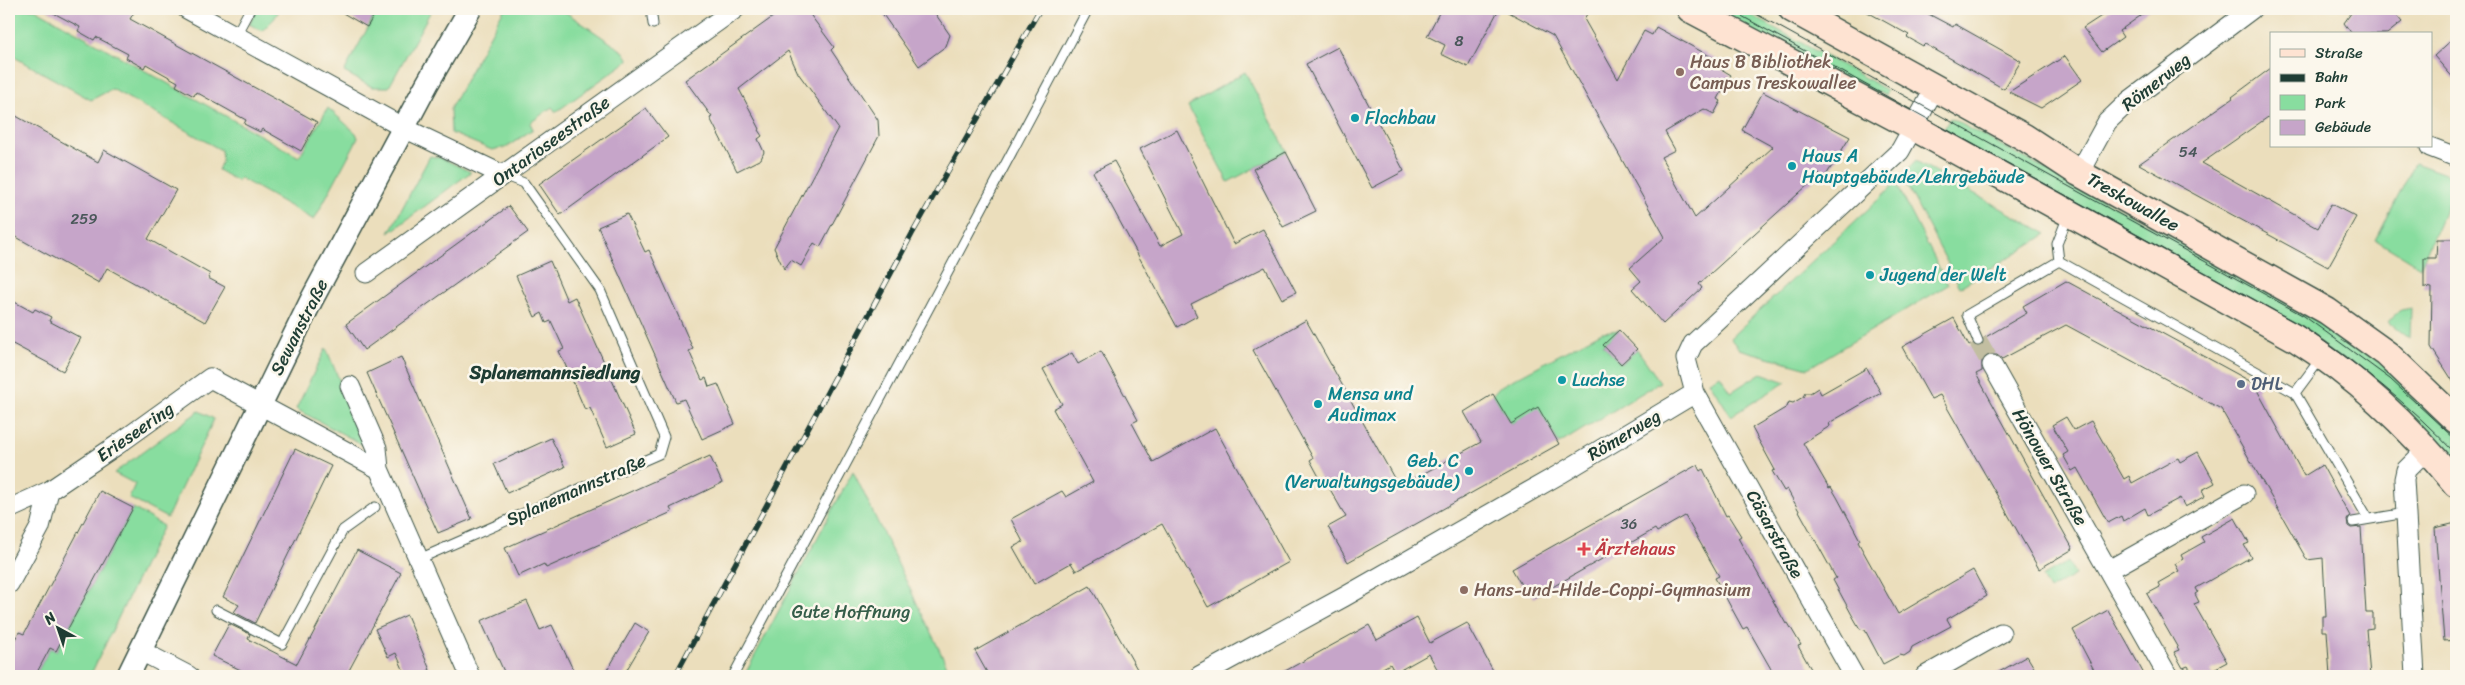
<svg xmlns="http://www.w3.org/2000/svg" width="2465" height="685" font-family="Sriracha,sans-serif">
<rect width="100%" height="100%" fill="#fbf7ec"/>
<filter id="ink" filterUnits="userSpaceOnUse"><feTurbulence type="fractalNoise" baseFrequency=".02" numOctaves="2"/><feDisplacementMap in="SourceGraphic" scale="10" xChannelSelector="R" yChannelSelector="G"/><feConvolveMatrix kernelMatrix="1 2 1 2 8 2 1 2 1" color-interpolation-filters="sRGB"/></filter>
<filter id="wash" filterUnits="userSpaceOnUse"><feTurbulence type="fractalNoise" baseFrequency=".0096" numOctaves="4" result="noise"/><feDisplacementMap in="SourceGraphic" scale="20" xChannelSelector="R" yChannelSelector="G"/><feGaussianBlur stdDeviation="1.12" result="paint"/><feColorMatrix in="noise" values="0 0 0 0 0 0 0 0 0 0 0 0 0 0 0 0 0 1.4 0 .05"/><feComposite in="paint" operator="in"/></filter>
<g filter="url(#wash)">
<rect width="100%" height="100%" fill="#ebdebc"/>
<path fill="#88dd9f" stroke="#548d6a" d="M9 9H35L299 157 328 108 356 133 358 138 314 220 240 178 237 181 218 170 222 161 221 150 112 89 91 100 9 54Z
M257 9H280L274 19 262 31 249 24Z
M378 9H432L389 87H372L344 72Z
M504 9H561L624 52 629 60 556 112 552 107 530 123 533 129 507 147 492 150 451 133 450 109Z
M1708 9H1740L1887 90 1885 95 1878 92 1875 97Z
M1245 72 1287 151 1228 182 1188 106Z
M1950 118 2289 299 2380 361 2456 432V459L2394 399 1942 133Z
M430 156 441 158 471 172 389 233Z
M1916 161 2047 234 1960 287 1902 176Z
M2415 163 2456 178V185L2420 267 2376 240Z
M1896 183 1948 285 1808 368 1739 349 1730 338Z
M2411 308 2410 339 2389 322 2400 310Z
M1619 330 1603 345 1621 364 1637 349 1660 382 1559 444 1538 408 1511 424 1493 394 1499 387 1602 332Z
M326 348 367 447 296 409Z
M1761 373 1786 382 1731 416 1709 381 1720 375 1731 392Z
M199 411 214 419 167 518 129 498 135 484 114 473Z
M853 471 952 676H744Z
M133 508 163 526 90 676H35L50 648 56 651Z
M2068 562 2075 575 2049 590 2042 577Z"/>
<g id="blocks">
<path fill="#c6a5c9" d="M46 9H136L130 19 317 122 301 151 262 129 260 132 244 124 246 120 196 92 194 96 176 86 178 82 146 64 144 68 126 58 128 54 96 37 94 40 78 31 80 27Z
M336 9H378L367 27Z
M784 9H806L834 47 831 50 878 120 879 136 820 247 814 243 801 266 791 260 784 269 774 248 838 128 798 73 788 51 739 89 760 129 758 130 762 136 758 139 764 152 761 159 737 171 710 118 712 117 685 80Z
M879 9H932L950 35 946 46 919 66Z
M1441 9H1499L1468 67 1441 54 1445 45 1427 36Z
M1503 9H1590L1584 19 1618 79 1644 31 1652 35 1656 27 1719 61 1716 66 1731 75 1718 99 1721 101 1714 114 1704 109 1665 132 1675 150 1661 157 1695 218 1773 147 1742 130 1763 92 1850 137 1825 177 1820 174 1699 284 1702 288 1663 324 1632 289 1641 281 1630 268 1665 237 1553 36Z
M1862 9H1919L1953 27 1955 24 2021 61 2004 89 1925 44 1923 46 1907 37 1909 35Z
M2112 9H2150L2119 31 2123 37 2102 52 2083 28Z
M2354 9H2391L2402 22 2387 34H2352L2344 23Z
M2456 36V81L2434 56Z
M1338 47 1404 171 1372 188 1306 64Z
M2065 56 2082 80 2041 108 2009 92Z
M2271 68V115L2202 163 2318 228 2331 204 2356 217 2328 267 2139 164 2233 98 2232 97Z
M646 108 668 137 560 215 539 184Z
M9 112 98 162 104 150 176 190 148 239 210 274 208 278 225 287 205 322 107 268 99 283 9 233Z
M1177 130 1234 244 1263 229 1296 292 1282 299 1265 267 1191 304 1197 316 1177 327 1093 172 1114 161 1160 246 1183 234 1140 149Z
M1286 152 1316 211 1283 227 1253 169Z
M509 206 528 232 364 350 346 324Z
M627 214 645 252 649 250 693 349 689 351 702 380 706 378 709 387 718 384 735 424 702 439 684 399 676 402 598 227Z
M2437 239H2456V386L2431 347 2432 288 2424 287V258H2436Z
M550 261 567 301 575 297 636 434 607 447 590 408 585 410 573 382 559 351 564 349 551 321 546 323 542 313 535 317 516 276Z
M2066 281 2259 386 2257 390 2304 476 2322 465 2350 516 2347 520 2348 526 2351 528 2361 527 2366 613H2373V628L2366 629 2370 676H2330L2327 631H2322V616H2326L2323 558 2307 560 2221 409 2066 325 2002 359 1997 355H1987L1982 360V371L1976 374 2073 549 2039 569 1940 395 1931 399 1902 347 1954 318 1969 346 1973 344 1980 347 1983 344 1984 338 2027 313 2023 306Z
M9 299 33 312 35 309 51 317 49 321 81 338 63 371 9 342Z
M1306 320 1399 487 1481 442 1464 412 1493 394 1511 424 1538 407 1559 444 1348 562 1328 527 1346 517 1327 484 1324 486 1310 460 1313 458 1253 350Z
M1619 330 1637 349 1621 364 1603 345Z
M1101 351 1138 420 1132 423 1153 462 1215 428 1289 562 1208 607 1162 524 1076 571 1071 563 1034 584 1013 547 1023 542 1011 519 1062 491 1066 497 1093 482 1053 409 1062 404 1043 369 1072 353 1078 364Z
M401 357 472 519 438 533 367 373Z
M1867 368 1881 393 1829 423 1830 426 1803 443 1829 488 1831 487 1837 497 1860 540 1858 542 1898 614 1973 570 1987 596 1947 619 1951 626 1912 647 1910 652 1904 656 1900 655 1883 664 1865 630 1860 629 1852 615 1833 580 1836 578 1787 489 1784 491 1772 471 1775 470 1752 428 1787 407 1789 402 1793 403 1803 397 1805 393H1810L1818 388 1821 394Z
M2066 417 2074 430 2091 421 2124 479 2129 476 2132 483 2178 458 2180 462 2198 452 2215 483 2202 490 2205 496 2185 507 2180 498 2148 515 2145 508 2123 521 2121 516 2108 523 2077 468 2072 471 2063 455 2068 452 2052 425Z
M551 438 565 467 507 493 494 464Z
M295 449 331 466 255 623 234 612 239 605 223 597Z
M710 456 722 483 670 508 672 512 546 568 544 564 518 576 505 548Z
M1697 465 1700 471 1703 469 1726 516 1728 515 1741 536 1738 538 1786 624 1788 623 1801 645 1798 646 1815 676H1775L1747 627 1743 629 1715 578 1719 576 1685 516 1657 532 1655 529 1533 598 1531 593 1527 595 1512 569Z
M100 491 133 508 56 651 50 648 35 676H9V650L19 632 24 634Z
M2235 518 2249 543 2244 545 2251 557 2196 588 2198 592 2195 594 2199 602 2194 604 2227 662 2210 671 2213 676H2194L2188 666 2183 668 2174 652 2179 650 2147 594 2160 587 2158 583 2179 571 2175 564 2183 559 2181 555 2204 542 2201 537Z
M2456 523V640L2444 641 2435 528Z
M357 550 401 573 346 676H253L212 656 229 624 250 634 248 639 297 664Z
M1090 586 1141 676H989L975 651Z
M527 601 540 630 552 625 576 676H506L481 621Z
M2108 610 2128 645 2145 676H2099L2094 670 2073 630Z
M407 615 430 670 417 676H406L396 653 388 657 375 629Z
M1417 618 1430 643 1467 623 1496 676H1441L1429 654 1395 673 1390 664 1368 676H1276L1369 625 1377 640Z
M635 623 649 632 623 676H604Z
M2027 656 2039 676H1992Z"/>
</g>
</g>
<g filter="url(#ink)">
<use href="#blocks" fill-opacity="0" stroke="#3e5548" stroke-width="1"/>
<g fill="none" stroke-linecap="round" stroke-linejoin="round">
<path stroke="#c2bea1" stroke-width="19" stroke-dasharray="19 9" stroke-linecap="butt" d="M1978 341 1992 365"/>
<defs>
<path id="service" d="M651 9 653 24
M236 35 250 9
M2059 261 2295 393
M1978 341 1967 315 2059 261 2057 244 2068 216
M2321 358 2295 393 2368 518
M2353 522 2406 513
M419 559 659 454 664 437 600 290 524 183 504 175
M216 610 282 644 343 530 375 507
M733 676 1088 9"/>
<path id="minor" d="M187 9 404 128 503 175
M2430 147 2456 157
M2079 173 2107 122 2129 101 2252 9
M366 273 735 9
M1992 365 2168 676
M350 386 377 448 379 469 470 676
M9 509 49 491 117 445 210 378 379 469
M2109 570 2244 494
M9 584 40 527 49 491
M141 651 189 676
M1199 676 1344 597 1560 474 1695 393
M1854 676 1695 393 1686 359 1693 344 1900 151 1935 88
M1925 676 2001 633
M2415 676 2404 479 2406 470 2427 449"/>
<path id="tertiary" d="M128 676 312 299 427 84 470 9"/>
<path id="secondary" d="M1690 9 1913 127 2295 338C2357 377 2410 427 2456 484
M1792 9 2024 137 2079 173 2327 311 2387 354 2456 420"/>
</defs>
<use href="#service" stroke="#3e5548" stroke-width="11"/>
<use href="#minor" stroke="#3e5548" stroke-width="21"/>
<use href="#tertiary" stroke="#3e5548" stroke-width="25"/>
<use href="#secondary" stroke="#3e5548" stroke-width="29"/>
<use href="#service" stroke="#fff" stroke-width="9"/>
<use href="#minor" stroke="#fff" stroke-width="19"/>
<use href="#tertiary" stroke="#fff" stroke-width="22"/>
<use href="#secondary" stroke="#fee3d2" stroke-width="26"/>
<path stroke="#1f3d34" stroke-width="1" d="M1729 9 2300 325C2357 363 2409 404 2456 454
M1747 9 2304 316 2390 379 2456 440"/>
<defs>
<path id="rail" d="M675 676 912 234 1040 9"/>
</defs>
<use href="#rail" stroke="#1f3d34" stroke-width="5.5"/>
<use href="#rail" stroke="#fbf7ec" stroke-width="4" stroke-dasharray="11" stroke-linecap="butt"/>
</g>
</g>
<g fill="#8d6e63" stroke="#fbf7ec" stroke-width="2">
<circle cx="1680" cy="72" r="5"/>
<circle cx="1464" cy="590" r="5"/>
</g>
<g fill="#0f9aa8" stroke="#fbf7ec" stroke-width="2">
<circle cx="1355" cy="118" r="5"/>
<circle cx="1792" cy="166" r="5"/>
<circle cx="1870" cy="275" r="5"/>
<circle cx="1562" cy="380" r="5"/>
<circle cx="1318" cy="404" r="5"/>
<circle cx="1469" cy="471" r="5"/>
</g>
<circle fill="#5c6f8a" stroke="#fbf7ec" stroke-width="2" cx="2241" cy="384" r="5"/>
<path fill="#e0444e" stroke="#fbf7ec" stroke-width="2" d="M1581.5 541.5h5v5h5v5h-5v5h-5v-5h-5v-5h5z"/>
<g text-anchor="middle" dominant-baseline="central" stroke-width="5" stroke-linejoin="round" paint-order="stroke">
<g font-size="15" fill="#495759">
<text x="1459" y="41">8</text>
<text x="2188" y="152">54</text>
<text x="84" y="219">259</text>
<text x="1629" y="524">36</text>
</g>
<g font-size="18" fill="#785e54" stroke="#fbf7ec" text-anchor="start">
<text x="1690" y="62">Haus B Bibliothek<tspan x="1690" dy="21">Campus Treskowallee</tspan></text>
<text x="1474" y="590">Hans-und-Hilde-Coppi-Gymnasium</text>
</g>
<g font-size="18" fill="#1f3d34" stroke="#fbf7ec">
<text transform="translate(2156 82) rotate(-38)">Römerweg</text>
<text transform="translate(551 141) rotate(-36)">Ontarioseestraße</text>
<text transform="translate(2133 202) rotate(29)">Treskowallee</text>
<text transform="translate(299 327) rotate(-63)">Sewanstraße</text>
<text transform="translate(135 432) rotate(-35)">Erieseering</text>
<text transform="translate(1624 435) rotate(-31)">Römerweg</text>
<text transform="translate(2050 467) rotate(60)">Hönower Straße</text>
<text transform="translate(576 490) rotate(-24)">Splanemannstraße</text>
<text transform="translate(1775 534) rotate(61)">Cäsarstraße</text>
</g>
<g font-size="18" fill="#0d838f" stroke="#fbf7ec" text-anchor="start">
<text x="1365" y="118">Flachbau</text>
<text x="1802" y="156">Haus A<tspan x="1802" dy="21">Hauptgebäude/Lehrgebäude</tspan></text>
<text x="1880" y="275">Jugend der Welt</text>
<text x="1572" y="380">Luchse</text>
<text x="1328" y="394">Mensa und<tspan x="1328" dy="21">Audimax</tspan></text>
<text x="1459" y="461" text-anchor="end">Geb. C<tspan x="1459" dy="21">(Verwaltungsgebäude)</tspan></text>
</g>
<g font-size="18" fill="#4e5e75" stroke="#fbf7ec" text-anchor="start">
<text x="2251" y="384">DHL</text>
</g>
<g font-size="18" fill="#be3a42" stroke="#fbf7ec" text-anchor="start">
<text x="1595" y="549">Ärztehaus</text>
</g>
<g font-size="18" fill="#345d49" stroke="#fbf7ec">
<text x="851" y="612">Gute Hoffnung</text>
</g>
<g font-size="19" font-weight="bold" fill="#1f3d34" stroke="#fbf7ec">
<text x="555" y="372">Splanemannsiedlung</text>
</g>
</g>
<rect width="2465" height="685" fill="none" stroke="#fbf7ec" stroke-width="30"/>
<rect x="2270" y="32" width="162" height="115" fill="#fbf7ec" stroke="#a3ada2"/>
<rect x="2280" y="49" width="25" height="8" fill="#fee3d2" stroke="#a3ada2"/>
<text x="2315" y="58" font-size="15" fill="#1f3d34">Straße</text>
<rect x="2280" y="74" width="25" height="8" fill="#1f3d34" stroke="#a3ada2"/>
<text x="2315" y="82" font-size="15" fill="#1f3d34">Bahn</text>
<rect x="2280" y="95" width="25" height="15" fill="#88dd9f" stroke="#a3ada2"/>
<text x="2315" y="108" font-size="15" fill="#1f3d34">Park</text>
<rect x="2280" y="120" width="25" height="15" fill="#c6a5c9" stroke="#a3ada2"/>
<text x="2315" y="132" font-size="15" fill="#1f3d34">Gebäude</text>
<g transform="translate(58 628) rotate(320)" stroke="#fbf7ec" stroke-width="4" paint-order="stroke">
<path d="M0-4L9 19L0 12L-9 19Z" fill="#1f3d34"/>
<text y="-8" font-size="14" font-weight="bold" text-anchor="middle" fill="#1f3d34">N</text>
</g>
</svg>
